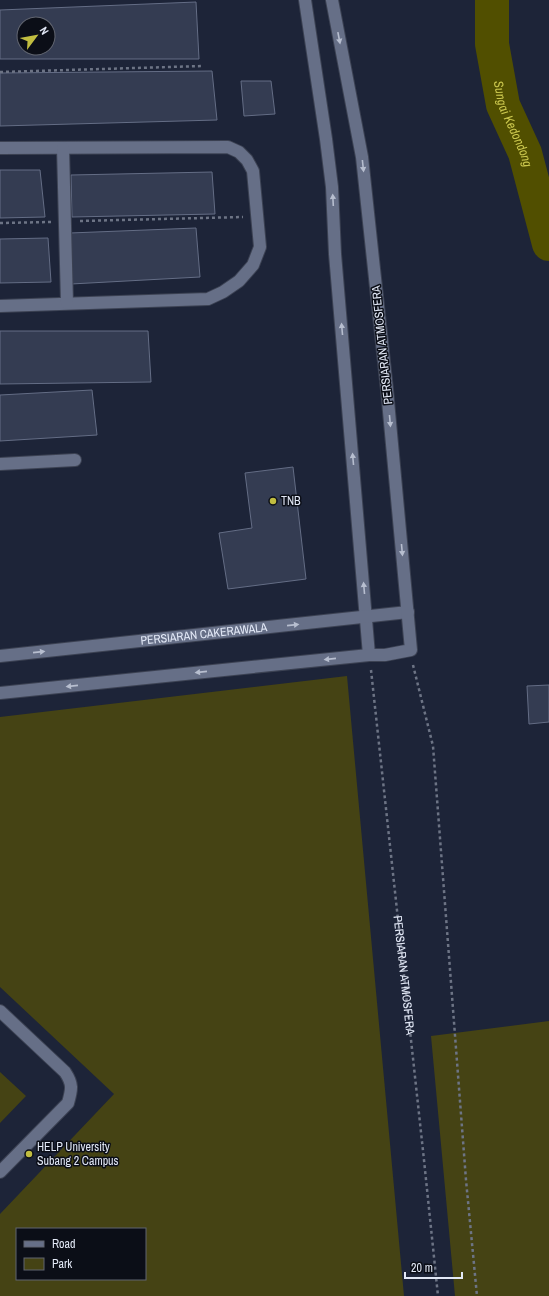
<svg xmlns="http://www.w3.org/2000/svg" width="549" height="1296" font-family="'Archivo Narrow',sans-serif">
<rect width="100%" height="100%" fill="#1d2438"/>
<path fill="#454314" fill-rule="evenodd" d="M347 676 404 1296H0V1214L114 1094 0 987V717ZM17 1229H145V1279H17Z
M549 1021V1296H455L431 1036Z
M0 1072 26 1096 0 1123Z"/>
<g fill="none" stroke-linecap="round" stroke-linejoin="round">
<path stroke="#514f00" stroke-width="34" id="s1" d="M492 0V44L503 105 525 153 549 244"/>
</g>
<path fill="#343c52" stroke="#646d85" fill-rule="evenodd" d="M196 2 199 59H0V10ZM24 24H48V48H24Z
M212 71 217 120 0 126V73Z
M241 81H271L275 114 244 116Z
M0 170H40L45 217 0 218Z
M212 172 215 214 72 217 71 175Z
M196 228 200 277 71 284 70 233Z
M48 238 51 282 0 283V239Z
M0 331H148L151 382 0 384Z
M92 390 97 435 0 441V395Z
M293 467 306 579 228 589 219 533 252 528 245 473Z
M549 685V722L529 724 527 686Z"/>
<g fill="none" stroke-linecap="round" stroke-linejoin="round">
<defs>
<g id="minor">
<path d="M305 0 326 139 332 187 335 254 369 655"/>
<path d="M0 148 228 147 239 152 247 160 253 171 260 247 253 265 239 281 223 292 208 299 0 306"/>
<path d="M63 148 67 303"/>
<path d="M0 464 75 460"/>
<path id="s3" d="M0 656 408 612"/>
<path d="M0 693 369 655H385L411 650 387 390 362 157 332 0"/>
<path d="M0 1011 65 1072C73 1084 72 1089 68 1103L0 1172"/>
</g>
</defs>
<use href="#minor" stroke="#3c4253" stroke-width="14"/>
<g stroke="#6d7485" stroke-width="2.5" stroke-dasharray="3 3" stroke-linecap="butt">
<path d="M0 72 203 66"/>
<path d="M80 221 243 217"/>
<path d="M0 223 51 222"/>
<path d="M413 665 433 746 466 1180 477 1296"/>
<path id="s2" d="M371 670 424 1160 438 1296"/>
</g>
<use href="#minor" stroke="#666f87" stroke-width="12"/>
</g>
<defs><path id="oneway-solid" d="M-6-.8H1V-3.2L6.5 0L1 3.2V.8H-6Z"/></defs>
<g fill="#b7becf">
<use href="#oneway-solid" transform="translate(339 38) rotate(79)"/>
<use href="#oneway-solid" transform="translate(363 166) rotate(84)"/>
<use href="#oneway-solid" transform="translate(333 200) rotate(-93)"/>
<use href="#oneway-solid" transform="translate(342 329) rotate(-95)"/>
<use href="#oneway-solid" transform="translate(390 421) rotate(85)"/>
<use href="#oneway-solid" transform="translate(353 459) rotate(-95)"/>
<use href="#oneway-solid" transform="translate(402 550) rotate(85)"/>
<use href="#oneway-solid" transform="translate(364 588) rotate(-95)"/>
<use href="#oneway-solid" transform="translate(293 625) rotate(-6)"/>
<use href="#oneway-solid" transform="translate(39 652) rotate(-6)"/>
<use href="#oneway-solid" transform="translate(330 659) rotate(174)"/>
<use href="#oneway-solid" transform="translate(201 672) rotate(174)"/>
<use href="#oneway-solid" transform="translate(72 686) rotate(174)"/>
</g>
<g fill="#c1bd40" stroke="#0b0e17" stroke-width="1.5">
<circle cx="273" cy="501" r="4"/>
<circle cx="29" cy="1154" r="4"/>
</g>
<g text-anchor="middle" dominant-baseline="central" stroke-width="3" stroke-linejoin="round" paint-order="stroke">
<g font-size="12" fill="#e2e8f6" stroke="#0b0e17">
<text transform="translate(382 345) rotate(-96)">PERSIARAN ATMOSFERA</text>
<text stroke="none"><textPath href="#s3" startOffset="205">PERSIARAN CAKERAWALA</textPath></text>
<text stroke="none"><textPath href="#s2" startOffset="307">PERSIARAN ATMOSFERA</textPath></text>
</g>
<g font-size="12" fill="#e2e8f6" stroke="#0b0e17" text-anchor="start">
<text x="281" y="501">TNB</text>
<text x="37" y="1147">HELP University<tspan x="37" dy="14">Subang 2 Campus</tspan></text>
</g>
<g font-size="13" font-style="italic" fill="#cbc74d" stroke="#0b0e17">
<text stroke="none"><textPath href="#s1" startOffset="127">Sungai Kedondong</textPath></text>
</g>
</g>
<rect x="16" y="1228" width="130" height="52" fill="#0b0e17" stroke="#616570"/>
<rect x="24" y="1241" width="20" height="6" fill="#666f87" stroke="#616570"/>
<text x="52" y="1248" font-size="12" fill="#e2e8f6">Road</text>
<rect x="24" y="1258" width="20" height="12" fill="#454314" stroke="#616570"/>
<text x="52" y="1268" font-size="12" fill="#e2e8f6">Park</text>
<g transform="translate(36 36) rotate(58)"><circle r="19" fill="#0b0e17" stroke="#616570"/>
<path d="M0-3L7 15L0 10L-7 15Z" fill="#c1bd40"/>
<text y="-6" font-size="11" font-weight="bold" text-anchor="middle" fill="#e2e8f6">N</text>
</g>
<path d="M405 1272v6h57v-6" fill="none" stroke="#e2e8f6" stroke-width="2"/>
<text x="411" y="1272" font-size="12" fill="#e2e8f6" stroke="#0b0e17" stroke-width="3" paint-order="stroke">20 m</text>
</svg>
